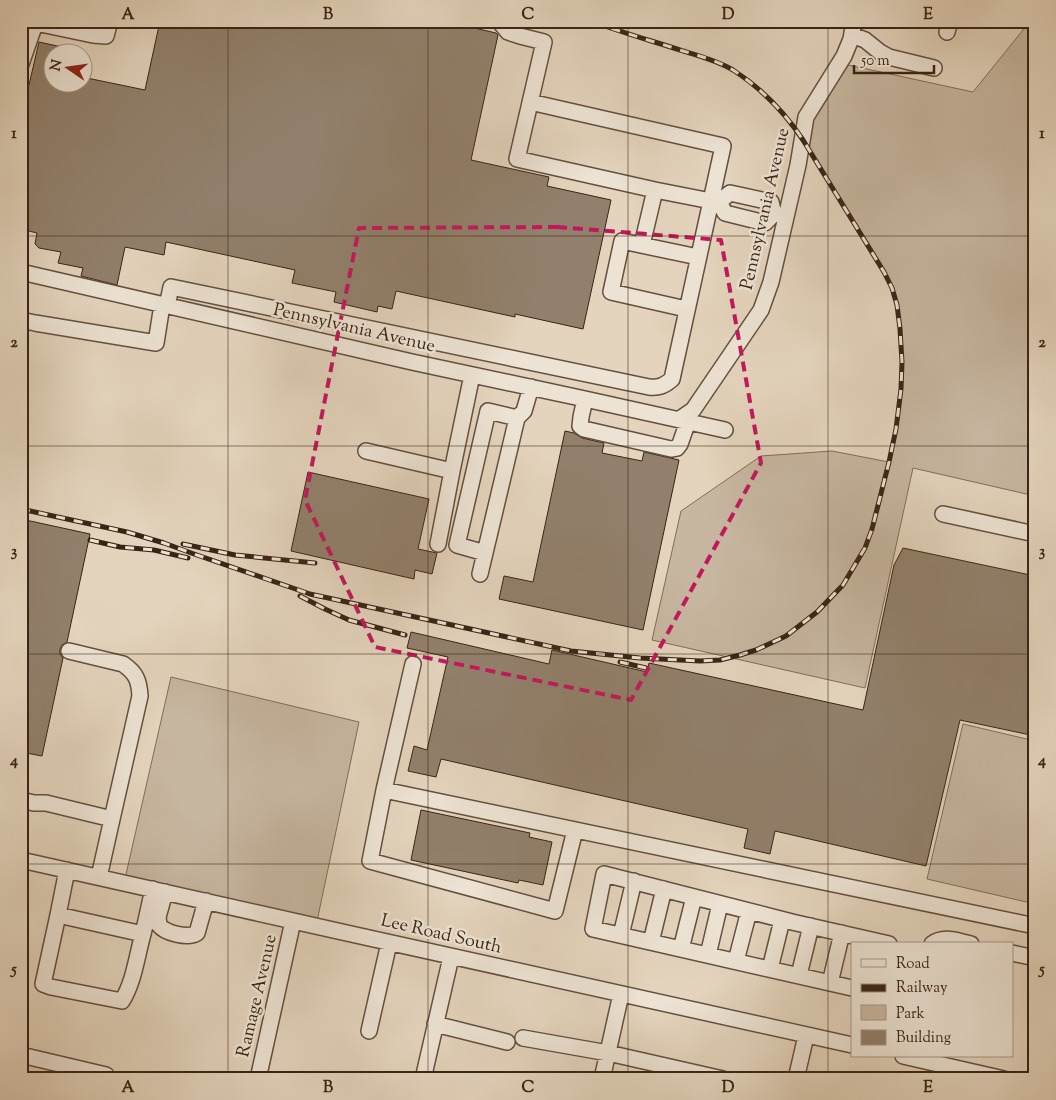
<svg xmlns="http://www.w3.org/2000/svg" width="1056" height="1100" font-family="'Sorts Mill Goudy',serif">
<rect width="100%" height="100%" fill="#e4d4bd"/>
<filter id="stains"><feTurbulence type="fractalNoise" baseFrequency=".004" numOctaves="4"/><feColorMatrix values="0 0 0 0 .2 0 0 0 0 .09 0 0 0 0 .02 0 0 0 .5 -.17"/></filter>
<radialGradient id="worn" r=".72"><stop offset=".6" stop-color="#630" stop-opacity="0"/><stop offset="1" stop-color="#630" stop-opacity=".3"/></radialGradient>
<path fill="#c7b6a0" stroke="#806d5a" d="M1023 21H1035V496L913 468 865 688 652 640 681 511 761 456 832 451 889 462C898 421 903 381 901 339 900 327 899 315 897 304 894 293 889 282 884 272L803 140 839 63 973 92 1023 30Z
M171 677 359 722 316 926 124 883Z
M963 724 1035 741V904L927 879Z"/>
<path fill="#92806c" stroke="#392414" d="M160 21H444L496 33 498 35 471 160 549 177 547 186 611 200 583 329 515 314V317L396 291 392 309 378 306 377 312 334 302 336 292 292 283 295 270 166 242 164 255 125 247 117 285 81 276 83 268 58 263 61 252 39 248 35 244 37 233 21 229V119L39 42 71 49 70 52H52V82H82V77L145 90Z
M565 431 574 433 582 438 604 443 602 453 642 461 644 452 679 460 643 630 499 599 504 576 533 582Z
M308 472 429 499 418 549 437 553 432 574 415 570 414 579 291 551Z
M21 519 90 534 67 642 62 645 60 649V654L63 658 42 756 21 752Z
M903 548 1035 576V736L960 720 926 866 775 831 770 854 744 848 748 829 441 759 436 777 408 771 414 746 427 750 448 657 407 648 411 632 549 664 552 650 647 672 649 663 863 710 894 565Z
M421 810 530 833 529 837 552 842 543 885 519 880 518 883 411 860Z"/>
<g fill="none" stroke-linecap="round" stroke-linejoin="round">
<defs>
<path id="minor" d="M36 23 93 35 106 36 110 21
M947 32 950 21
M852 35 865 40 880 52 889 57 934 68
M21 64 36 21
M530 102 723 146 711 201 719 202 730 193 771 202 774 214
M719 202 725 213 765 223 774 214
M642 245 655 190
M21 272 412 362 585 399 725 430
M167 306 171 287 649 387C659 388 664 386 672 379L711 201 655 190 517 159 544 42 520 36 508 32 499 21
M686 309 611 292 622 241 698 257
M21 320 35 323 156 343 162 305
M585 399 581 417 580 426 584 429 671 449 677 448 680 444 688 421
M680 419 693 410 761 310 771 282 798 165 806 117 844 56 851 39 854 21
M366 451 452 471 472 375
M943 514 1035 534
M438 544 452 471
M485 553 457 545 488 411 517 418
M480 574 517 418 524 411 531 387
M69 651 123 664C136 673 139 680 140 696L112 819
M413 664 384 790 370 861 555 911 575 830
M384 790 1035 926
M21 800 34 803H46L112 819 99 877
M21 860C298 921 575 986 852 1045
M67 870 58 915 143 934 153 889
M165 892 158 917 159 925C165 933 188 939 197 933L206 901
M58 915 43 984 51 987 122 1001C134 982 137 955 143 934
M621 935 634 881
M651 942 664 889
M932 944C944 935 957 941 971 944
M681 949 694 897
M1012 953 1035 958
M708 955 720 904
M736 961 749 911
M770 969 782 920
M799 975 811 926
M830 983 842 933
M852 988 593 929 604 874 792 922 889 944
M435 1024 507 1042
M369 1031 389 943
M523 1038 608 1053 723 1079
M21 1055 106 1075V1079
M903 1056 1004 1079
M258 1079 293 921
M423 1079 451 957
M602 1079 621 994
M796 1079 806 1036"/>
</defs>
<use href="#minor" stroke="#64503e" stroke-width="18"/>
<use href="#minor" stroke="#ede3d4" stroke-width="15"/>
<defs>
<path id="rail" d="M21 509 127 532 164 543 194 554 310 594 571 651 640 658 700 661 720 660 740 655 756 650 786 636 817 612 843 585 865 548 872 529 889 462 896 429 901 389 902 362 900 329 897 305 892 288 884 272 803 140C785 113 761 88 733 70 718 61 700 56 683 51 653 41 622 33 592 21
M90 540 120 547 154 550 188 558
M183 544 235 555 315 563
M300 596 325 609 349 620 405 635
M620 662 646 668"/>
</defs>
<use href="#rail" stroke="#392414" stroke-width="5"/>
<use href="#rail" stroke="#ede3d4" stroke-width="3" stroke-dasharray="9" stroke-linecap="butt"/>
</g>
<path fill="none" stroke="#c2185b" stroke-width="4" stroke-dasharray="10 6" stroke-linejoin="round" d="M557 227 721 240 761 463 631 700 375 647 305 500 359 228Z"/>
<path fill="none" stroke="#392414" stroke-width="1" stroke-opacity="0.55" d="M228 21V1079M428 21V1079M628 21V1079M828 21V1079M21 236H1035M21 446H1035M21 654H1035M21 864H1035"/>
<g text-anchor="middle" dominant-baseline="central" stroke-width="5" stroke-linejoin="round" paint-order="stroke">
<g font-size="18" fill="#392414" stroke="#ede3d4">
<text transform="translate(766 209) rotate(-77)">Pennsylvania Avenue</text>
<text transform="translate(354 329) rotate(13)">Pennsylvania Avenue</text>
<text transform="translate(441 935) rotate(13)">Lee Road South</text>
<text transform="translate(258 996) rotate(-77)">Ramage Avenue</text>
</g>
</g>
<rect width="1056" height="1100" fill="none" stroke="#e4d4bd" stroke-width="55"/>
<rect x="851" y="942" width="162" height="115" fill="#ede3d4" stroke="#a59787"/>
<rect x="861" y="959" width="25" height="8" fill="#ede3d4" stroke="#a59787"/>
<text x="896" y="968" font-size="15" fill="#392414">Road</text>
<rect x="861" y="984" width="25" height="8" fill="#392414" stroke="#a59787"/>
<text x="896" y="992" font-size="15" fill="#392414">Railway</text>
<rect x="861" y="1005" width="25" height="15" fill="#c7b6a0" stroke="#a59787"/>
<text x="896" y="1018" font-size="15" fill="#392414">Park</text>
<rect x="861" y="1030" width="25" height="15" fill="#92806c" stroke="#a59787"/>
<text x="896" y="1042" font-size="15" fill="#392414">Building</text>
<g transform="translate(68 68) rotate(283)"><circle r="24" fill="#ede3d4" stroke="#a59787"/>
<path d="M0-4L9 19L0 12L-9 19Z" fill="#8f2418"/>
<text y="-8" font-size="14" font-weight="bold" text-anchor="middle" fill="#392414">N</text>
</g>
<path d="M854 65v8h80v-8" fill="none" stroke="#392414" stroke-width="2.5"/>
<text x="861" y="65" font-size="15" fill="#392414" stroke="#ede3d4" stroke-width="4" paint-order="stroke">50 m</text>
<rect x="28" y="28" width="1000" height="1044" fill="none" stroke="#392414" stroke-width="2"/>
<g font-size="16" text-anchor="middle" font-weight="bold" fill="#392414">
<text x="128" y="19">A</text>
<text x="328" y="19">B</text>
<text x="528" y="19">C</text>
<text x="728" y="19">D</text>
<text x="928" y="19">E</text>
<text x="14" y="138">1</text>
<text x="1042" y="138">1</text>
<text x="14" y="347">2</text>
<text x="1042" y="347">2</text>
<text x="14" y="556">3</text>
<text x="1042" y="556">3</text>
<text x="14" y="765">4</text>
<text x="1042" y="765">4</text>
<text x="14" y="974">5</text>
<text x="1042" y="974">5</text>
<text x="128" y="1092">A</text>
<text x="328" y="1092">B</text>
<text x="528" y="1092">C</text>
<text x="728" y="1092">D</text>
<text x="928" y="1092">E</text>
</g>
<rect width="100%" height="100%" filter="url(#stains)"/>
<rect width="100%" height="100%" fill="url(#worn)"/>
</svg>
